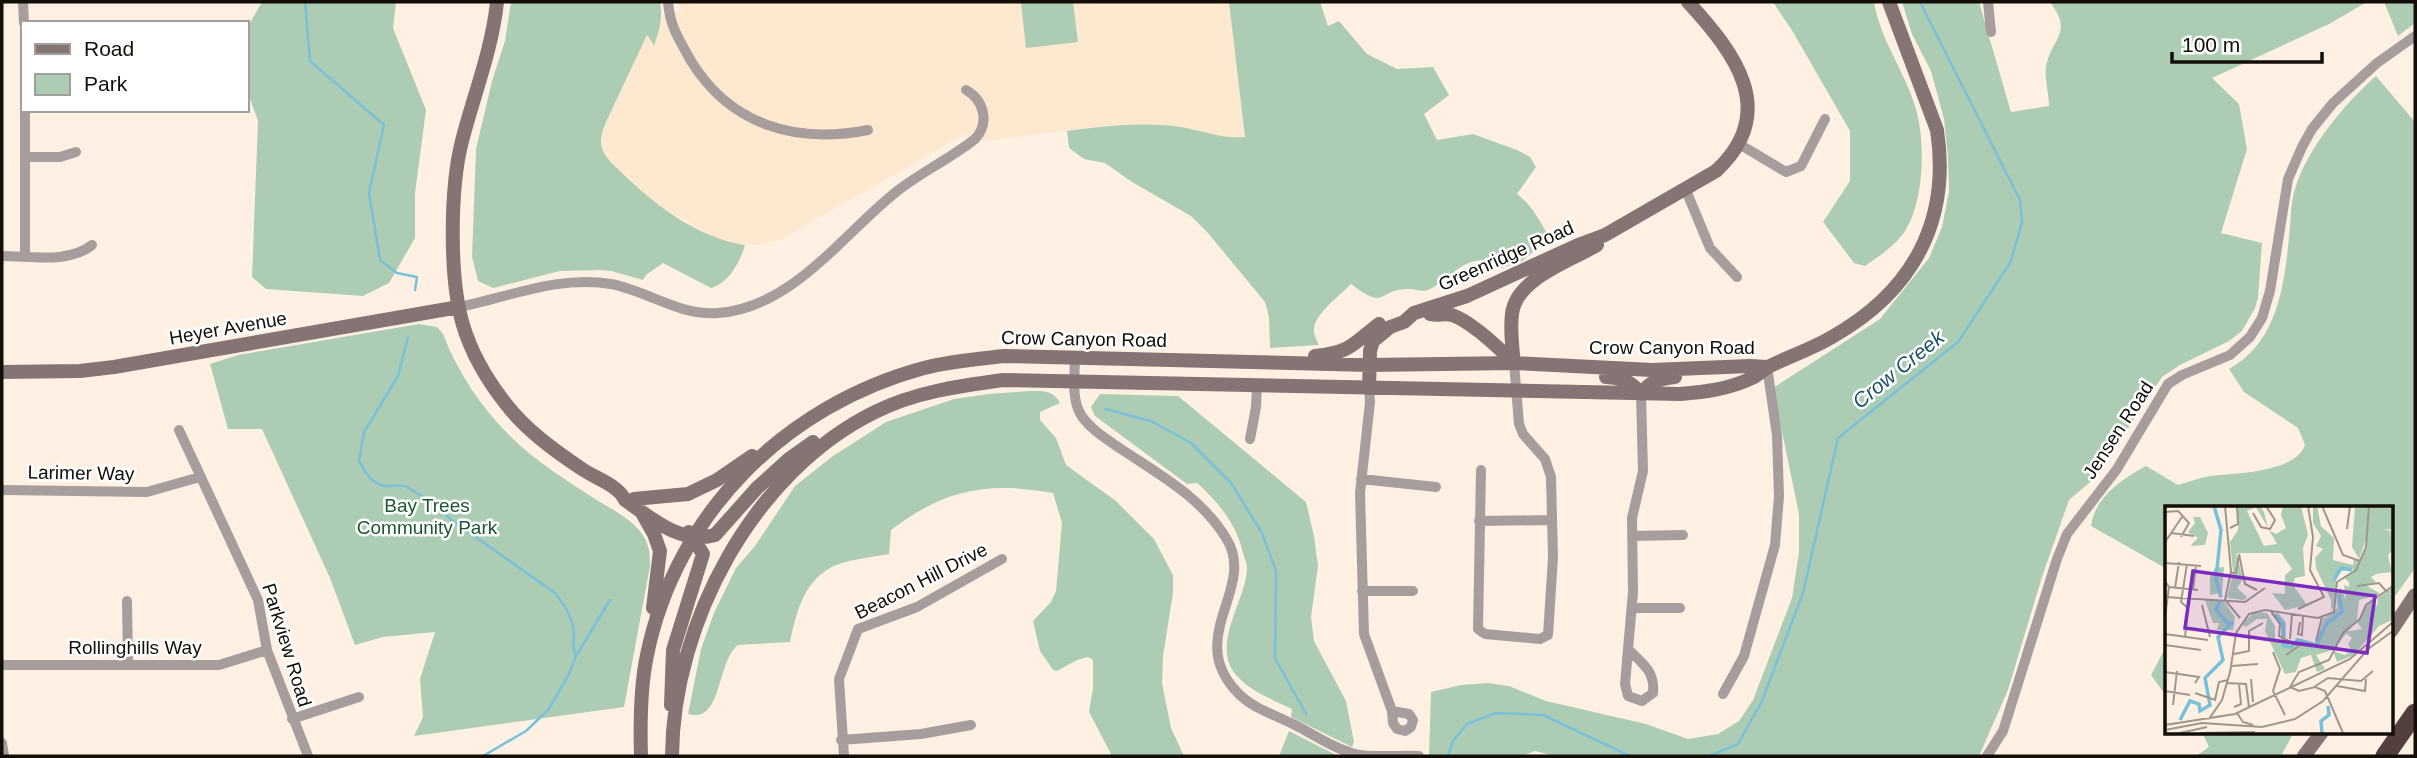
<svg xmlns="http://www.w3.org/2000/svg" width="2417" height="758" font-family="Helvetica,sans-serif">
<rect width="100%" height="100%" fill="#fef1e3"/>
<path fill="#fde8d0" d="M680 2H1229L1245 137 1228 138 1186 128 1132 126 1096 127 983 141 963 135 781 239 758 245 733 244 717 239 658 205 619 170 604 154 601 146 602 134 606 122 647 34 653 44 661 28 663 14 681 12Z"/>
<path fill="#accdb3" d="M262 2H396L393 28 426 110 415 193V238L389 283 363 296 266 289 252 277 258 121 247 91V28Z
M511 2H660C663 19 660 29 654 45L647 35 606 122C603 130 599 139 602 148 604 157 615 166 622 173 655 205 698 238 745 245 740 262 729 283 711 288L663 263 646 275 643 280 611 271 599 270 560 271 493 288 478 281 472 257 476 149 492 81 505 41Z
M1021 2H1073L1078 42 1026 48Z
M1229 2H1320L1328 26 1339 21 1367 54 1397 69 1433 67 1449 95 1424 114 1437 140 1473 134 1517 150 1530 157 1536 167 1517 194C1533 206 1540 222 1550 238L1521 262 1502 268C1496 266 1488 260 1482 260 1460 261 1448 280 1430 289 1423 293 1417 289 1409 289 1376 289 1388 312 1351 284 1340 296 1315 313 1314 329 1313 334 1317 340 1319 345L1270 348 1269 317 1265 302 1208 233 1191 216 1132 182 1105 163 1084 159 1069 148 1067 131C1105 126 1148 121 1186 128 1207 132 1223 139 1245 137Z
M1773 2H1874C1880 39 1904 70 1915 106 1926 139 1925 206 1902 235 1892 248 1878 257 1865 266L1854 263 1823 222 1850 181V131L1793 32Z
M1902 2H1979L2011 112 2049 106C2049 93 2043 74 2047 62 2055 35 2072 32 2050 2H2367L2329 24 2212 78 2239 104 2247 149 2221 233 2262 243 2258 298 2255 308 2242 331 2229 341 2180 365 2162 377 2096 477 2069 500 2042 577 2008 690 1979 756H1555L1535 751 1522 756H1429L1431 692 1461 685 1488 683 1509 686 1546 701 1646 724 1688 739 1718 734 1739 721 1753 700 1792 598 1799 552V514L1773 388 1880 319 1929 258 1942 227 1949 191 1948 156 1944 119 1931 71 1912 34Z
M2384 2H2415V23L2398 36Z
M2376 76 2415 122V568L2391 602V508H2167V569L2091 526C2095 497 2122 479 2146 466L2178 485C2188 482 2199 478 2210 476 2235 473 2295 473 2305 445L2298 428 2244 392 2229 369C2280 341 2285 279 2290 227 2291 215 2291 201 2295 189 2307 149 2344 104 2376 76Z
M419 324 437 327 443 334C458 373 481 407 510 436 534 460 564 479 592 497 608 507 628 517 640 531 649 542 650 553 650 566L624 707 414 736 423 717 420 679 435 632 383 637 355 645 330 578 262 429H228L210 364 238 355Z
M1029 391C1043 391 1053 390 1060 403L1040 412V420L1056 438 1066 465 1116 501 1154 539 1173 575V593L1163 656 1162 683 1171 728 1184 756H1112L1089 712 1093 688V660L1088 657 1077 660 1057 671 1053 670 1040 651 1033 621 1051 602 1056 591 1062 523 1053 493C988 481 943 490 891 530L889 554C873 557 844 560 830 568 803 583 796 614 790 642L738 645C716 662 723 724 688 714L701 649 714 613 736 568 755 546 795 486 833 456 886 422 954 399 989 394Z
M1100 394 1178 396 1306 502 1314 536 1318 566 1311 617 1314 641 1346 701 1354 742 1352 747 1291 717 1292 709C1274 700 1251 692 1237 676 1209 646 1247 599 1247 568 1247 563 1244 557 1243 553 1236 523 1219 503 1197 483L1187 484 1095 416 1091 407Z
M2167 645V697L2151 675Z
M1289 731 1338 756H1279Z
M2202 732H2294L2281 756H2196L2209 747Z"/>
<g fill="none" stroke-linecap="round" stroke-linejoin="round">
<path stroke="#79c1da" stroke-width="2.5" d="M305 2 310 61 384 125 369 193 380 260 397 273 417 277 415 290
M408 337 398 376 364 432 359 461C365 472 372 485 387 486 392 487 399 484 404 486 412 488 444 512 450 519L555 593C565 606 573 618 574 634 574 642 572 648 576 656
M1105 409 1151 421 1191 443 1231 483 1262 533 1276 571 1275 658 1306 714
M483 756 526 731 548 710 568 676 576 656 610 600
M1448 756 1453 741 1467 724 1496 713 1543 715 1630 756
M1709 756 1738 744 1762 701 1803 593 1838 438 1958 342 2010 263 2022 223 2020 200 1920 2"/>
<path stroke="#a89d9d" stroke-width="10" d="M23 2 24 23
M668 2C670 27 679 39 691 61 731 126 797 144 868 130
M1988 2 1991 32
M25 110V256
M1739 144 1786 172 1801 166 1825 119
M25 157H60L76 152
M1685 188 1710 248 1737 277
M2 256C31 256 68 264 92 245
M459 307C509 297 559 275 611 284 648 291 679 316 718 313 792 308 842 235 896 192 921 172 950 159 975 139 990 123 984 100 966 90
M1075 357C1075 375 1071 399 1081 415 1090 429 1108 440 1121 449 1160 475 1201 497 1226 538 1258 588 1183 637 1238 693 1252 708 1275 715 1293 724 1313 734 1334 749 1355 754 1371 758 1401 755 1419 756
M1369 388 1370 402 1360 493 1364 634 1392 711
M179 430 258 600 267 650 308 756
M1250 439 1256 407 1257 385
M1481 470 1478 629 1485 634 1540 639 1548 635 1553 558 1551 477 1545 459 1523 434 1519 424 1514 363
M1361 479 1436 487
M2 490 147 492 200 477
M1479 521 1552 520
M1632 536 1683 535
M1362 591H1413
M127 601 128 664
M1632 608H1680
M1629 650C1643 664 1655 671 1653 693L1642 701 1628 696 1625 684 1633 592 1632 518 1643 471 1641 394
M2 665H219L267 650
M1723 694 1744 656 1775 545 1779 496 1777 435 1767 367
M1392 711 1409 714 1413 720 1411 727 1405 731 1397 729 1393 723Z
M292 719 359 697
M841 740 921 734 971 725
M2 743 4 756
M844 756 839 679 858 629 917 607 1002 559
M1987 756 2003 731 2057 559 2067 534 2117 469 2168 384 2182 375 2230 355 2250 337 2262 318 2270 291 2288 179 2302 147 2312 129 2333 103 2377 63 2415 36"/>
<path stroke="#847473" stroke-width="14" d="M497 2C492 50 474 94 462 141 450 188 449 278 463 325 472 355 487 380 506 404 526 430 555 451 582 469 595 478 618 485 625 500 651 518 681 545 715 535L757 488 789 459 813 442
M1430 314C1438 316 1445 313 1452 315 1472 322 1499 348 1514 363
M1315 356C1350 353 1353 344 1379 324
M1514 363C1512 347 1510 330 1512 314 1516 278 1571 261 1597 245
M2 372 80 371 114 367 459 307
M1606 377C1623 378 1631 381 1641 394
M1369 388 1370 351 1373 341 1390 327 1404 322 1414 313 1467 296 1578 245 1605 235 1716 171C1780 112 1735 53 1688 2
M1641 394C1650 381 1659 379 1675 377
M634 499 688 494 717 480 752 456
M641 511 654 534 660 551 653 608
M2391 631 2415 595
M671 705 673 650 703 554 689 532
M641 756C640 723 640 688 647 655 676 513 786 405 924 368 950 361 977 359 1004 356L1369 365 1514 363 1652 370 1750 366 1767 367
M672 756C673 623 753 472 875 412 915 392 959 386 1003 380L1680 394C1705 392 1729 389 1752 378 1758 375 1763 370 1770 366 1790 356 1812 349 1832 337 1912 292 1951 222 1937 130L1889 2
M2304 756 2322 732"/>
<path stroke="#533f3e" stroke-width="19" d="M2385 756 2415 713"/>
</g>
<g text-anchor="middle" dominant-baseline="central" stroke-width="5" stroke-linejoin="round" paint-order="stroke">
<g font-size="19" fill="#130e08" stroke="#fff">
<text transform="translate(1506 256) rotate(-24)">Greenridge Road</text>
<text transform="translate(228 328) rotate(-10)">Heyer Avenue</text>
<text transform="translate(1084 339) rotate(1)">Crow Canyon Road</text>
<text x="1672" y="347">Crow Canyon Road</text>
<text transform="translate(2118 430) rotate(-57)">Jensen Road</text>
<text transform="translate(81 473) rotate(1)">Larimer Way</text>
<text transform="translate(921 581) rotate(-27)">Beacon Hill Drive</text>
<text transform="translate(287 645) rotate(73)">Parkview Road</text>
<text x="135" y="647">Rollinghills Way</text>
</g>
<g font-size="19" fill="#1c5730" stroke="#fff">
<text x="427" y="505">Bay Trees<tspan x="427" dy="22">Community Park</tspan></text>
</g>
<g font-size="21" font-style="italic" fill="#195466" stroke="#fff">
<text transform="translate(1898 369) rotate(-39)">Crow Creek</text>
</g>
</g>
<g transform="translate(2165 506)">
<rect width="228" height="228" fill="#fef1e3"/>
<path d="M73 0H95L99 6 103 22 91 1 82 5 99 40 112 38 104 24 111 28 121 22 116 9 118 0H136L143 29 138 42 140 70 130 72 128 79 142 99 120 104 107 87 120 88V69L127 63 116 47H72L68 66 65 36 73 24ZM148 0H152L156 20 169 32 168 54 188 59 189 53 193 55 190 63 171 66V96L166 105V94L151 62 150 52 158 43 151 40 156 30 148 17ZM190 0H203V28L194 53 187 41ZM205 0H227V24L219 23 227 26V45L223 49 227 66 211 68 206 71 211 76 202 80 216 88 194 94 192 114 168 144 151 149 160 163 152 166 146 149 136 152 131 166 120 168 100 125 102 113H92L81 121 76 118 90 106 102 107 110 120V135L116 136V121L106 108 113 107 121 116 120 139 127 140 131 132 151 137 158 113 172 102 171 85 176 82 181 94 179 79 184 81V76L178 71 186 68 201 43ZM28 11H35L43 27 40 39 25 40 33 32 23 26 30 17ZM72 49 78 73 72 82 82 91 79 94 62 92ZM59 61 57 87 45 89V71L50 62ZM227 82V114L214 120 189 149 172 156 168 145 180 149 186 144 183 138 187 132 180 126 197 123 192 116 199 103 206 96 212 100 213 92ZM40 94H58L70 111 68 124H52L54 117H48Z" fill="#accdb3"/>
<path fill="none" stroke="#79c1da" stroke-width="3.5" d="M49 0 56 24 51 73 56 91M169 74 176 62 187 64M55 95 51 104 65 120M110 109 118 118 119 131M117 139 126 141 133 134 151 139 162 117 177 106 174 88M15 214 25 195 34 198 35 205 45 199 40 172 58 154 53 131 68 116M157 227 156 215 164 209 163 200"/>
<path fill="none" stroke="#a0968b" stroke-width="2" d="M60 0 66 65 60 94 75 112M157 0 178 49 195 55M0 6 13 5 24 17 16 31M88 7 96 21 105 23 110 14 101 0M65 22 73 18 72 0M182 23 185 0M6 27 29 30M0 36 17 11M0 57 36 60M22 58 16 96 23 102M66 67H71L74 48 80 78 92 84M0 75 4 81 0 111M192 80 214 77 222 86M4 81 33 84M10 82 14 56M28 84 31 59M0 91 80 96 100 82M37 99 45 131M133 103 159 91 145 64 148 31 143 0M105 104 115 118 114 130 134 140 121 149M135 116 133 128 137 129 138 110M0 128 43 134M20 131 23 102M125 133 127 108M151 135 157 111M0 139 36 144M108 146 115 163 108 185 120 209M69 148 84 145V125L98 117M67 160 93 158M0 166 34 171 30 177M65 167 71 127 84 108 100 104 153 112 169 106 172 76 191 64 201 41 204 0M86 173 88 196M62 177 81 178 84 201M172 180 200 185 201 173M125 181 134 166 164 154 178 127 195 113 201 99 228 80M125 181 134 185 150 181 160 185 178 227M149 181 163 172 196 175 208 165M0 185 25 189M30 187 50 194 54 176 63 174M8 199 12 165M69 201 76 198 74 178M72 207 78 216 88 219M44 213 57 194 65 166M0 219 70 208 185 153 228 116M0 224 37 217 97 221 130 213 158 195 203 143 228 125M15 227 42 221M35 227 90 226"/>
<path fill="#7b2cbf" fill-opacity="0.15" stroke="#7b2cbf" stroke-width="3.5" d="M28 65 210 90 202 147 20 122Z"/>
<rect width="228" height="228" fill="none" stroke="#130e08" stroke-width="3.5"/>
</g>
<rect width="2417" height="758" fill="none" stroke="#130e08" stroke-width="7"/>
<rect x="21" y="21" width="228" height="91" fill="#ffffff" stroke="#a19f9c" stroke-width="2"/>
<rect x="35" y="44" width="35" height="10" fill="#847473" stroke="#a19f9c" stroke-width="2"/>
<text x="84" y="56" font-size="21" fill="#130e08">Road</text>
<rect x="35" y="74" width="35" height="21" fill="#accdb3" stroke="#a19f9c" stroke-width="2"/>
<text x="84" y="91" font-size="21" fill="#130e08">Park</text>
<path d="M2172 52v10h150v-10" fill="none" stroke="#130e08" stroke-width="3.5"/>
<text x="2182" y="52" font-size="21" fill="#130e08" stroke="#ffffff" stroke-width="5" paint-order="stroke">100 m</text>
</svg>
